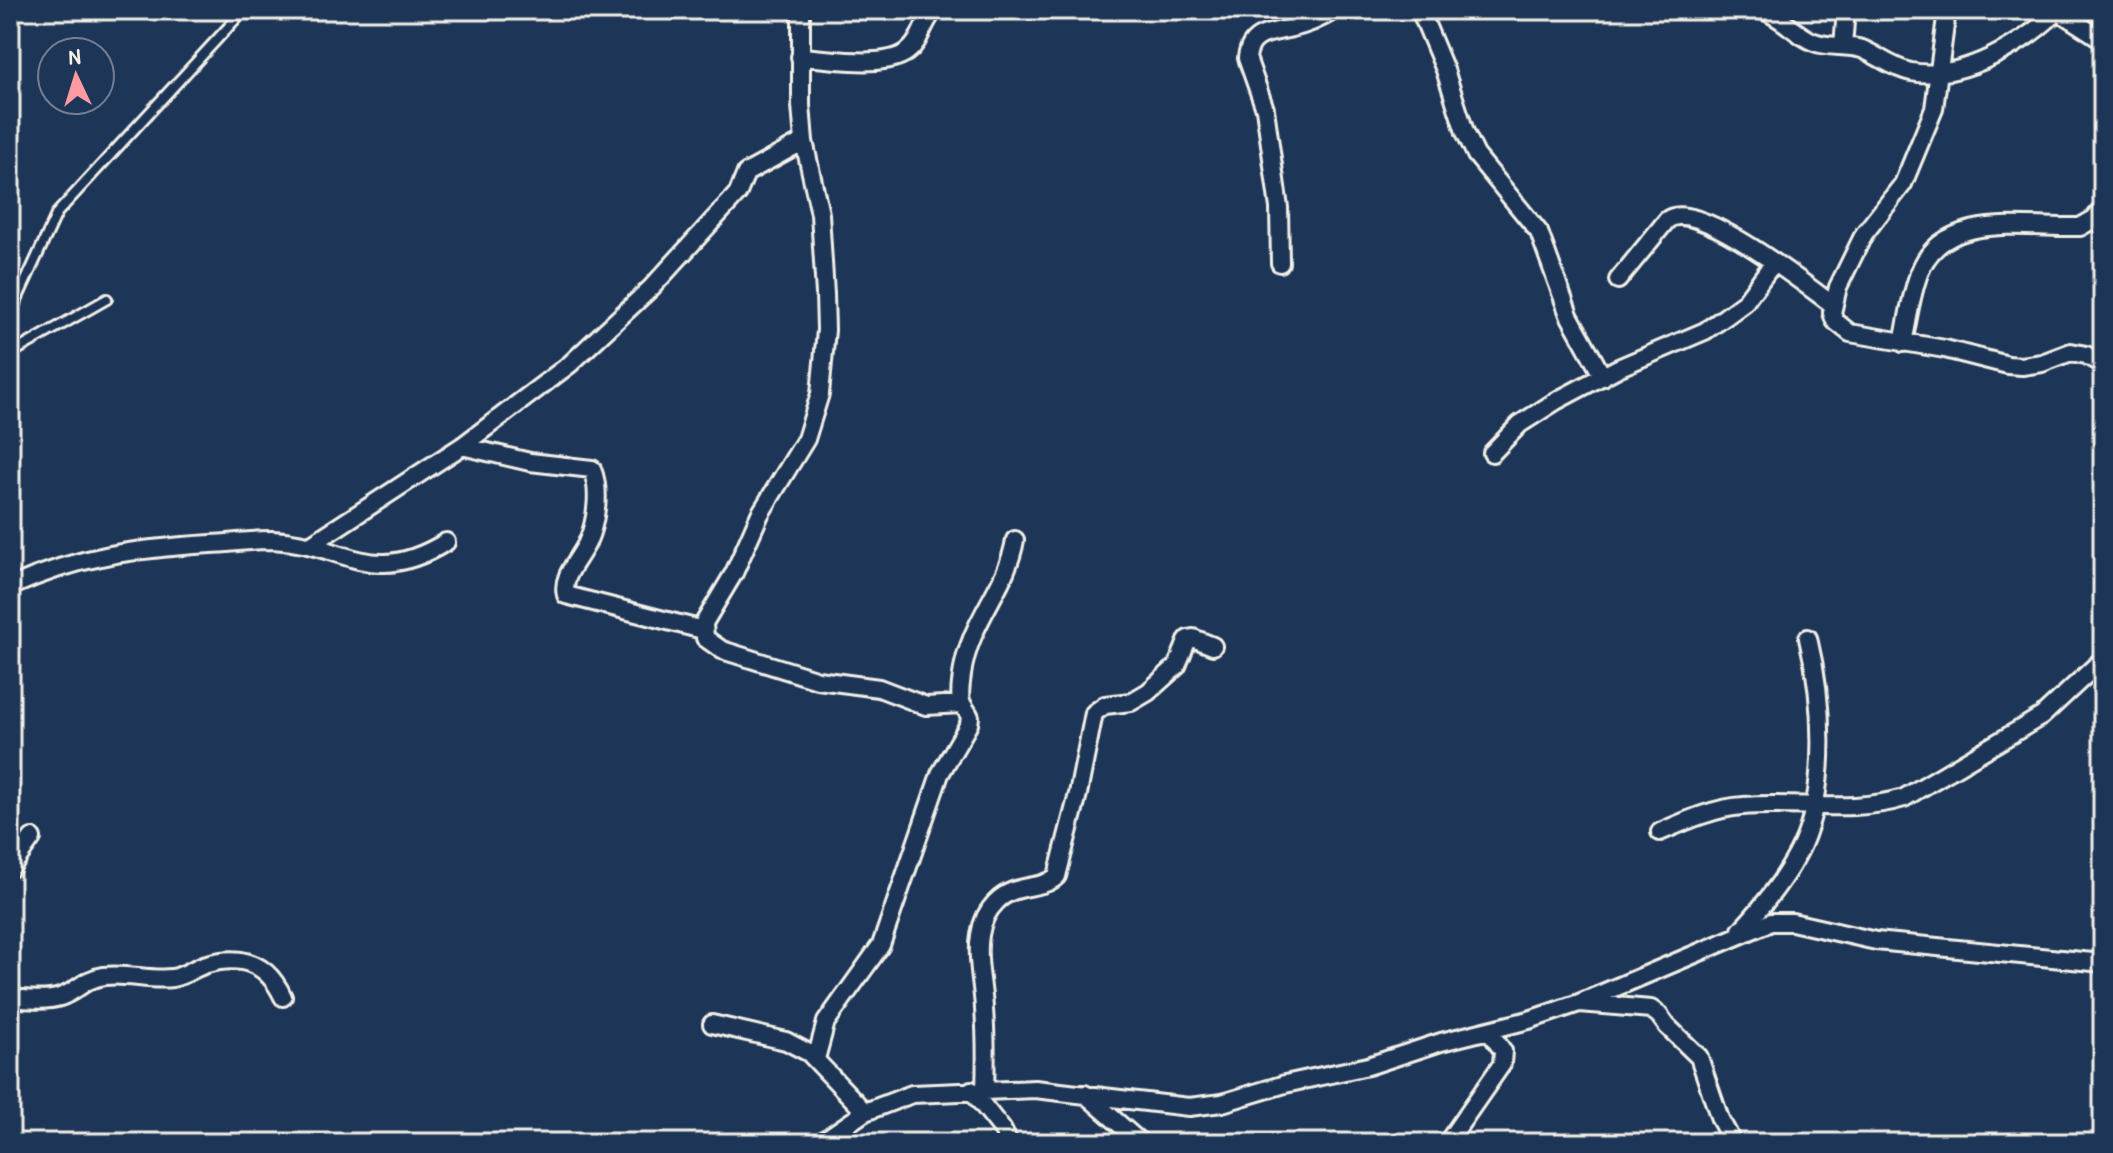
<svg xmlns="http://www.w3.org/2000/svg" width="2113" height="1153" font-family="'Patrick Hand',sans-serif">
<rect width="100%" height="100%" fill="#1d3557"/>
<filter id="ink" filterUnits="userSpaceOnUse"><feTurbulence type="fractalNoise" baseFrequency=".0125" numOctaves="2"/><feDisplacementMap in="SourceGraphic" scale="16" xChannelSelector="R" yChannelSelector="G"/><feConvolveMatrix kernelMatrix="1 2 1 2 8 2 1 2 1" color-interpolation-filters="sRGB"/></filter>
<g filter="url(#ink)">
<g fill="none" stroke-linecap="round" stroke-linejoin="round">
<defs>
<path id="lane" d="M10 315 57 213 244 10
M10 354 107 299"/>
<path id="street" d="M801 10V105L804 141 820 214 825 294 826 330 820 394 806 439 760 514 734 573 704 623 705 638 722 650 818 680 879 688 926 706 962 704
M1420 10 1445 70 1465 132 1476 155 1539 232 1569 315 1603 377
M1762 10C1783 17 1794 34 1814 42 1829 48 1846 44 1862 49 1879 56 1892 68 1911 72 1962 81 2024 44 2058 10
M1947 10 1934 109 1903 184 1864 234 1838 287 1832 313 1835 321 1850 333 1945 349 2008 365 2022 366 2042 363 2071 352 2086 355 2103 365
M2058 11 2103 40
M1843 46 1846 10
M800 57C829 58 883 69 907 52 922 41 922 22 935 10
M1280 263 1279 208 1265 109 1247 58C1250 32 1271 33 1292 28 1307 25 1322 18 1335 10
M1618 280 1667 220C1695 197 1807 286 1833 305
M1903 343C1908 320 1911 293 1920 271 1944 210 2029 229 2080 227L2094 219 2103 208
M462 446 530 462 592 469C601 491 596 523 587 543 579 560 561 576 566 595L703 630
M1492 453 1520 424 1556 401 1618 368 1705 331 1725 317 1744 303 1774 262
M310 545 462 446 570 364 652 287 738 193 746 173 804 141
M10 587C81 555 134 549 211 544 231 543 251 540 272 540 346 543 369 589 446 542
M1660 832C1685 821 1714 808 1743 806 1796 801 1852 814 1904 798L2042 716 2103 659
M10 869 32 838
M1741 930C1764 905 1787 877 1802 845 1828 787 1823 699 1808 638
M10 998C26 999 45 1002 60 997 77 992 83 979 104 976 127 973 150 981 172 978 185 976 195 967 207 964 243 954 268 964 283 997
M1580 1003 1651 1009 1659 1015 1667 1026 1699 1057 1720 1119 1733 1143
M712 1024 786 1041 809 1053 865 1112
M816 1059 826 1022 881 945 940 774 969 724 970 717C968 711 963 707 961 701 959 693 961 683 962 675 969 621 1007 588 1015 540
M971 1090 1002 1129 1009 1143
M985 1090C986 1063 986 1036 984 1009 983 985 976 959 980 935 982 922 987 911 996 902 1015 882 1042 891 1057 876L1078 794 1094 713 1105 705 1131 702 1148 692 1177 666 1188 639 1193 638 1213 646
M1085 1094 1141 1143
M820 1143 865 1112 912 1094 1035 1089 1189 1107 1222 1103 1285 1084 1368 1066 1441 1042 1529 1020 1579 1003 1771 922H1792L1876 941 2103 963
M1447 1143 1502 1064 1503 1051 1489 1031"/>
</defs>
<use href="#lane" stroke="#f4f1e8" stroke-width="14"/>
<use href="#street" stroke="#f4f1e8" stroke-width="22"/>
<use href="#lane" stroke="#1d3557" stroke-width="8"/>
<use href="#street" stroke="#1d3557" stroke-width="16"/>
</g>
</g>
<rect width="2113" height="1153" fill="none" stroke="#1d3557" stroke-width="40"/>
<rect x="20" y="20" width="2073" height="1113" fill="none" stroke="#f4f1e8" stroke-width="3" filter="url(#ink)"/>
<g transform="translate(76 76) rotate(356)"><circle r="38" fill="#1d3557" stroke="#738091" stroke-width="2"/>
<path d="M0-6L14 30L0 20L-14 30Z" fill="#ff9aa2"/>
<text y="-12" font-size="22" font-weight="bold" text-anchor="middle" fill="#f4f1e8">N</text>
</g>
</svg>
